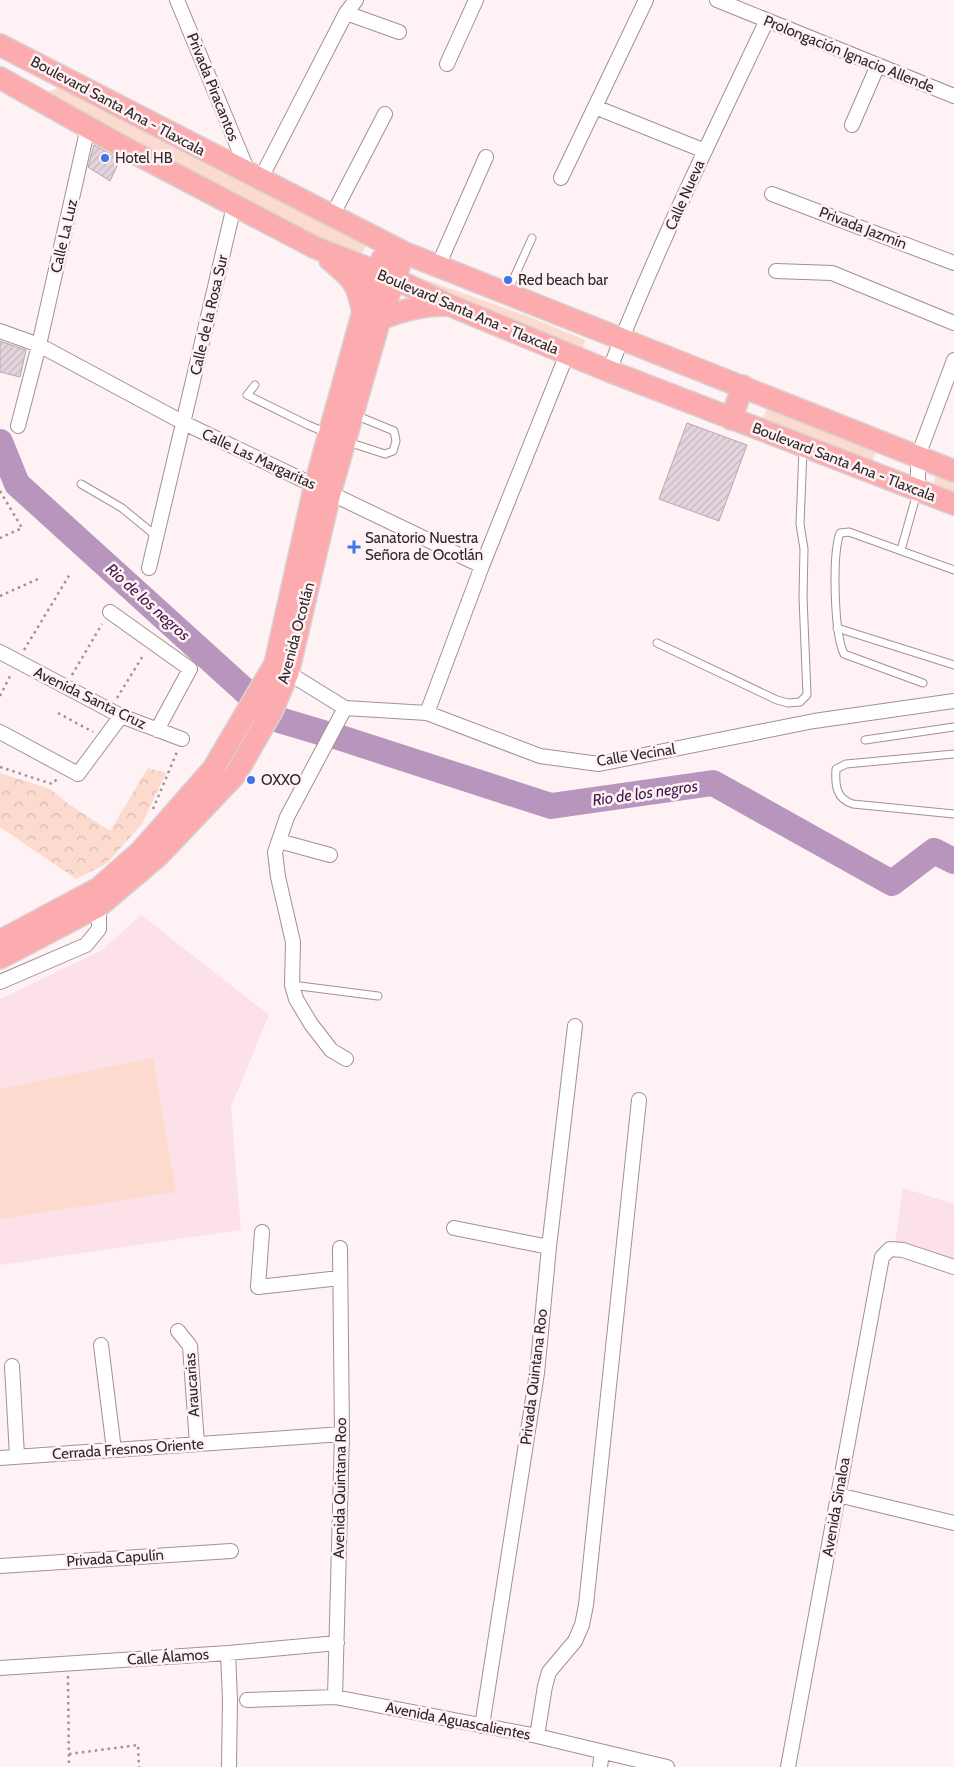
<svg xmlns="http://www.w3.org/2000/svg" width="954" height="1767" font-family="Cabin,sans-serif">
<defs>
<pattern id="forest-crowns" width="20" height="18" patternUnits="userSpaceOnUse" patternTransform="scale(1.25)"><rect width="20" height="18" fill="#fcdace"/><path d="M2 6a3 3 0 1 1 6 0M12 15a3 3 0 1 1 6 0" fill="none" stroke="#d8bbb1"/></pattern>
<pattern id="building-hatch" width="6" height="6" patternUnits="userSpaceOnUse" patternTransform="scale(1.25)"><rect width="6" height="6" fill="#e4d4de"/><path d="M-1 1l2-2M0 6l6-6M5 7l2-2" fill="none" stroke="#c4b6be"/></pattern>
</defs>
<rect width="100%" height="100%" fill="#fef2f5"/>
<path fill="#fde1e8" d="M141 915 269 1015 231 1107 241 1230 0 1265V999L102 950Z
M903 1188 954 1204V1263L895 1243Z"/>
<path fill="url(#forest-crowns)" d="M148 768 166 773 142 824 106 864 76 879 0 827V773L50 789 70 805 110 831Z"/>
<path fill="#fcdace" d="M62 86 242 182 368 241 360 257 321 239 236 193 42 95Z
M412 275 530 317 585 340 582 351 410 278Z
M768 406 877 448 872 463 762 420Z
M936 474 954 481V495L933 487Z
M153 1058 176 1192 0 1219V1089Z"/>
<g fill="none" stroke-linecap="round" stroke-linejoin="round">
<path stroke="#b795bd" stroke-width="26" d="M0 442 17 484 276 719 323 733
M338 737 551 806 713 783 892 883 934 851 954 861"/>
</g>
<path fill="url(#building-hatch)" stroke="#b8a8b2" d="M94 145 120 160 110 181 88 167Z
M0 341 26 350 20 377 0 372Z
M687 423 747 445 719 521 659 499Z"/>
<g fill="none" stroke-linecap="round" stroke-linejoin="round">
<defs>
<path id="lane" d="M508 291 532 238
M255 385 247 395 308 425 327 433
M348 442 385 454 393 451 396 441 394 431 355 415
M81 484 122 508 156 536
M901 550 917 493
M837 628 954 665
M657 643 777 700 788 703 800 702 807 695 803 597 804 549 800 524 803 450
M923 683 844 654C834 633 832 555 840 533L849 532 954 570
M865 740 954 727
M954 754 846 764 836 769C835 785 836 799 853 804L954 814
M292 985 378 996"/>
<path id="street" d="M177 0 249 174
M717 0 954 96
M346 13 399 32
M447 64 476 0
M595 107 705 151
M852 125 878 65
M561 178 646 0
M260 180 346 13 356 0
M772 194 954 263
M332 216 385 114
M438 266 486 157
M776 271 832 273 954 323
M0 331 39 345 184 423 482 566
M609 371C655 252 712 136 767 20
M18 426 39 345 88 127
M918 491V456L954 360
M149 568 234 206
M110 612 190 669 157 730
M0 652 121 716 182 739
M282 669 345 708 427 713 540 756 599 764 814 721 954 701
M345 708 287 817 275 852 278 877 293 942 292 985 296 999 311 1024 331 1050 346 1059
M427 713 482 566 567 354
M0 732 78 774 121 716
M279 841 330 855
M0 982 86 945 99 929V906
M454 1228 549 1247
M262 1232 258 1287 340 1278
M178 1331 190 1346 197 1444
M101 1345 114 1450
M12 1366 17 1456
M0 1458 342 1434
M838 1495 954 1523
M0 1566 231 1551
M228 1653 230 1700 229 1767
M0 1668 228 1653 337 1643
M335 1697 342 1434 340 1248
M247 1700 335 1697 537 1736 667 1767
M482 1726 537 1373 549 1247 575 1026
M537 1736 545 1686 549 1672 575 1641 582 1625 586 1605 639 1100
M600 1767 602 1752
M788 1767 882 1257 890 1249 903 1250 954 1267"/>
<path id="primary" d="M0 45 405 253 954 471
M0 78 125 148 314 247 395 279 449 305 609 371 954 504
M330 260C353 279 357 283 363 312
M380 319C402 310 422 305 445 305
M731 419 743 386
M0 941 99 888 141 851 213 769 275 664 315 485 363 312 382 259
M0 958 99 906 159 855 236 774 273 709 288 673 330 493 380 319 399 267"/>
</defs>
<use href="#lane" stroke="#a29094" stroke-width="9"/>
<use href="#street" stroke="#a29094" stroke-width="16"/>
<use href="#primary" stroke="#d5d4d4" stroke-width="24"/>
<path stroke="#9e9496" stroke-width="2.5" stroke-dasharray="2.5 4" stroke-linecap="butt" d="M0 491 22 528 0 538
M0 596 38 579
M24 650 70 574
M72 675 102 624
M0 696 11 674
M117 698 144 654
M58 713 93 732
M0 767 52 784 58 778
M153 809 177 752
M68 1676 69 1767
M69 1754 138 1745 139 1767"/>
<use href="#lane" stroke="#fff" stroke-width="7"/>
<use href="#street" stroke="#fff" stroke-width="14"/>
<use href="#primary" stroke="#fcacaf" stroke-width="21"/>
</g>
<g fill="#3e76e6" stroke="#fef2f5" stroke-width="2">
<circle cx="105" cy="158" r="5"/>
<circle cx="508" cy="280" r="5"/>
<path d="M351.5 539.5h5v5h5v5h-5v5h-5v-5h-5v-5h5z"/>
<circle cx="251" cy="780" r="5"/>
</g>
<g text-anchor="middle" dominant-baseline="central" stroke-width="5" stroke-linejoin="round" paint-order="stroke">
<g font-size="15" fill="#2f2829" stroke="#fef2f5">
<text transform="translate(849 54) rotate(22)">Prolongación Ignacio Allende</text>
<text transform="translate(213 87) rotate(68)">Privada Piracantos</text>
<text transform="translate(118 106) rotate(28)">Boulevard Santa Ana - Tlaxcala</text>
<text transform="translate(685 195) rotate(-66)">Calle Nueva</text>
<text transform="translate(863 228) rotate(21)">Privada Jazmín</text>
<text transform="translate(64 236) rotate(-77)">Calle La Luz</text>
<text transform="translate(468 312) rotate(23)">Boulevard Santa Ana - Tlaxcala</text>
<text transform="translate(209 315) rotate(-77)">Calle de la Rosa Sur</text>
<text transform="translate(259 459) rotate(25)">Calle Las Margaritas</text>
<text transform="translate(844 462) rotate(21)">Boulevard Santa Ana - Tlaxcala</text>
<text transform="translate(296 633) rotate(-75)">Avenida Ocotlán</text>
<text transform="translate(90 698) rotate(26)">Avenida Santa Cruz</text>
<text transform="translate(636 755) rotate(-9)">Calle Vecinal</text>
<text transform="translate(534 1377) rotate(-83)">Privada Quintana Roo</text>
<text transform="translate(192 1385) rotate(-94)">Araucarias</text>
<text transform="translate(128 1449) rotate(-4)">Cerrada Fresnos Oriente</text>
<text transform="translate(340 1488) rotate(-89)">Avenida Quintana Roo</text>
<text transform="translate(836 1507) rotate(-80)">Avenida Sinaloa</text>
<text transform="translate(115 1558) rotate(-4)">Privada Capulín</text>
<text transform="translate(168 1657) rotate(-4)">Calle Álamos</text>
<text transform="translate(458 1721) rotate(11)">Avenida Aguascalientes</text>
</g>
<g font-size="15" fill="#2f2829" stroke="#fef2f5" text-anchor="start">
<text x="115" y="158">Hotel HB</text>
<text x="518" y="280">Red beach bar</text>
<text x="365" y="538">Sanatorio Nuestra<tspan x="365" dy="17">Señora de Ocotlán</tspan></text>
<text x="261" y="780">OXXO</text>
</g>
<g font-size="16" font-style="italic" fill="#441a4c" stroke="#fef2f5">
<text transform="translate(148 602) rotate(42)">Rio de los negros</text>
<text transform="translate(645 793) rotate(-8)">Rio de los negros</text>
</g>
</g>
</svg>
